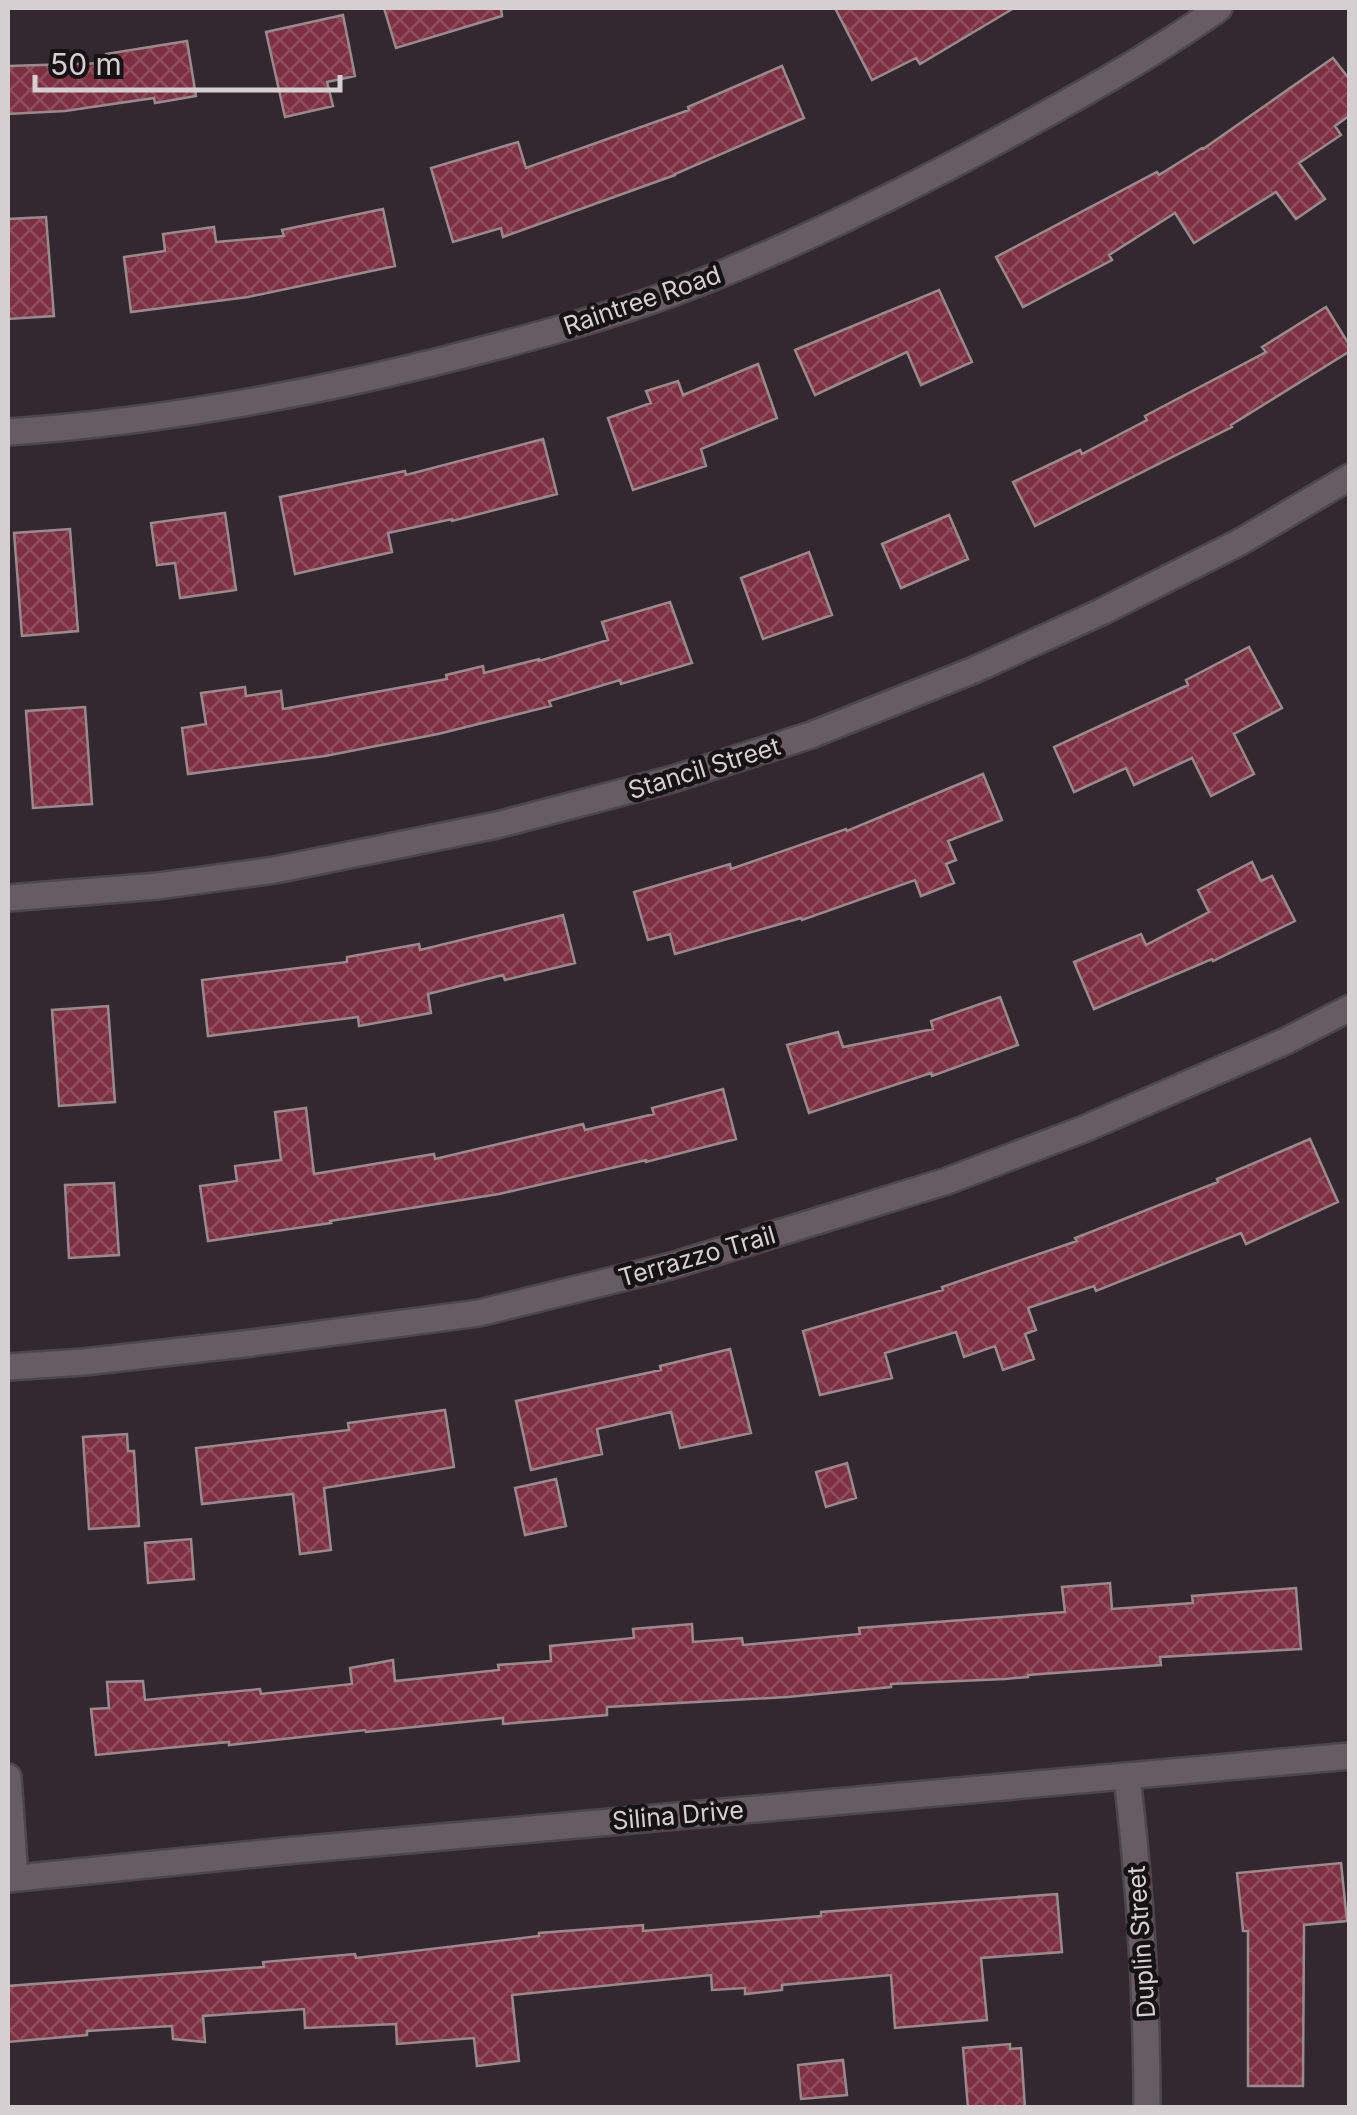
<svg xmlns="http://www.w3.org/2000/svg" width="1357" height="2115" font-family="Inter,sans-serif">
<defs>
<pattern id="building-cross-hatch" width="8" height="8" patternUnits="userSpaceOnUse" patternTransform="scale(2.5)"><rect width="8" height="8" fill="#7d3043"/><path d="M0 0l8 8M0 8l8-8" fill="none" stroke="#8f4d5d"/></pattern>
</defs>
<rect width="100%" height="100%" fill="#32282d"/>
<path fill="url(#building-cross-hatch)" stroke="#998b8d" stroke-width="2.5" d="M384 8H501L502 16 396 48Z
M835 8H1014L920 64 916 58 872 80Z
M343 15 355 76 327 82 333 106 285 117 266 32Z
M187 41 196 96 155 103 154 98 65 111 8 114V66L107 63 106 54Z
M1333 58 1350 80V115L1335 126 1341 135 1299 163 1325 199 1296 219 1276 192 1194 243 1175 213 1109 255 1112 260 1023 307 996 257 1157 172 1159 175 1202 148 1203 149Z
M782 66 804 118 675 174V175L503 237 501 228 453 242 431 168 518 142 526 168 689 110 688 107Z
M383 209 395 266 248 297 131 312 124 257 165 251 163 234 214 227 216 242 284 236 282 230Z
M46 217 54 316 8 319V219Z
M939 290 972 362 921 385 907 352 815 395 795 350Z
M1326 307 1350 346V351L1231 425 1232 427 1035 526 1013 482 1080 450 1082 454 1147 420 1145 416 1266 352 1262 347Z
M758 364 777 418 701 449 706 466 633 490 608 418 651 403 646 391 678 381 683 395Z
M543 439 557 494 452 521V519L388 533 392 552 295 574 280 497 405 471 406 475Z
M225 513 236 590 180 598 175 563 157 565 151 523Z
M949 515 968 559 901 588 882 544Z
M70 529 78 631 22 636 14 533Z
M809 552 832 615 763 639 741 578Z
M670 602 692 663 621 684 620 680 549 701 551 706 438 734 325 756 188 774 182 728 206 724 201 693 245 687 246 696 281 691 283 709 447 679 446 675 483 666 484 673 539 659V661L608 640 602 622Z
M1249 647 1282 708 1234 734 1254 774 1211 796 1192 758 1134 785 1126 768 1074 792 1054 747 1188 685 1186 680Z
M85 707 92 804 33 808 26 711Z
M983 774 1002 820 948 841 956 860 946 864 954 883 921 896 915 880 802 920 801 918 675 954 670 934 648 940 634 892 730 864 731 869 846 829 847 831Z
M1252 862 1261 881 1272 876 1295 921 1213 961 1212 959 1094 1009 1074 962 1141 934 1146 945 1209 912 1198 890Z
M563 915 575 963 505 980 503 975 428 994 431 1013 359 1026 358 1017 208 1036 202 980 347 962V957L419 944 420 950Z
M1000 997 1018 1045 932 1076 931 1073 809 1113 787 1045 838 1032 843 1047 933 1029 931 1021Z
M108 1006 115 1102 59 1106 52 1010Z
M723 1089 736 1139 646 1162V1160L499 1194 330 1221 331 1223 208 1241 200 1186 237 1181 235 1166 281 1160 275 1112 306 1108 314 1174 434 1154 435 1159 583 1124 585 1130 654 1114 652 1108Z
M1310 1139 1338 1202 1246 1244 1241 1233 1096 1291 1094 1286 1028 1308 1036 1330 1025 1334 1034 1359 1003 1370 995 1346 964 1357 956 1332 885 1353 892 1378 820 1395 803 1331 943 1290 942 1287 1077 1241 1075 1238 1218 1182 1217 1179Z
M114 1183 119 1255 69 1258 65 1185Z
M730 1349 751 1433 680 1448 671 1412 597 1429 602 1454 531 1470 516 1401 661 1370 660 1366Z
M445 1410 454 1467 324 1488 331 1550 300 1554 293 1494 202 1504 196 1448 349 1430 348 1423Z
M127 1434 128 1451H134L139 1526 89 1529 83 1437Z
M847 1463 856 1498 826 1507 816 1472Z
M556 1479 566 1526 525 1535 515 1488Z
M191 1539 194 1579 148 1583 145 1543Z
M1110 1583 1112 1609 1193 1603 1192 1596 1296 1588 1301 1649 1160 1657 1161 1665 1028 1675V1677L1005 1679 891 1684V1687L787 1697 607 1707V1715L503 1724V1718L366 1732 365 1730 229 1745V1742L96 1755 91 1709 109 1708 107 1682 143 1681 145 1700 260 1689 261 1694 352 1684 350 1668 393 1660 395 1681 499 1670 498 1665 551 1661 550 1646 634 1638 633 1629 692 1624 693 1642 742 1638 743 1645 860 1634 859 1628 1065 1612 1062 1587Z
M1341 1863 1347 1921 1304 1925 1303 2086H1248V1931H1243L1237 1873Z
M1057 1894 1062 1952 981 1958 987 2020 895 2028 891 1975 782 1985V1990L745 1994V1988L712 1990 711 1975 512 1995 519 2061 477 2066 474 2038 397 2044 396 2024 305 2028 304 2009 203 2016 205 2042 173 2039 172 2026 87 2031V2035L8 2042V1986L264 1967 263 1962 355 1954 356 1958 539 1936V1933L643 1925V1931L821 1916V1912Z
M1010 2044V2049L1021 2048 1025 2108H968L963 2048Z
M843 2060 847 2095 801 2099 798 2065Z"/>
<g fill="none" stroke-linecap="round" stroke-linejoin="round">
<defs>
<path id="street" d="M8 432C171 421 333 390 490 348 566 328 641 307 714 277 811 237 907 190 999 140 1074 99 1150 57 1219 8
M8 898 158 886 275 870 497 825 673 779 811 735 974 670 1101 612 1240 542 1350 477
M8 1367 84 1362 252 1343 479 1313 671 1266 947 1181 1084 1129 1286 1041 1350 1008
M1127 1776C1140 1886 1147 1997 1147 2108
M8 1777 15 1878"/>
<path id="secondary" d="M8 1879 285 1851 1350 1756"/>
</defs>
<use href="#street" stroke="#4e464a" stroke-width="30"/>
<use href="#secondary" stroke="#4e464a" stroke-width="30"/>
<use href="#street" stroke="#675c61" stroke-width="25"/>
<use href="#secondary" stroke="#675c61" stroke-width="25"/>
</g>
<g text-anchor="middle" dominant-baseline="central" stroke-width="9" stroke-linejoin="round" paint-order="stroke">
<g font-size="25" fill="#d5cfd2" stroke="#171315">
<text transform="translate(642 300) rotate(-19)">Raintree Road</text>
<text transform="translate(704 768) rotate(-17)">Stancil Street</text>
<text transform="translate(697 1256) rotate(-16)">Terrazzo Trail</text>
<text transform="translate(678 1815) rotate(-5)">Silina Drive</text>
<text transform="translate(1141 1942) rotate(-94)">Duplin Street</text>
</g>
</g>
<rect width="1357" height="2115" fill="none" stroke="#d5cfd2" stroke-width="20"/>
<path d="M35 75v15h305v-15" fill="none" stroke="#d5cfd2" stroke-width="5"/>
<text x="50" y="75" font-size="30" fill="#d5cfd2" stroke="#171315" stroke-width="8" paint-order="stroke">50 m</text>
</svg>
